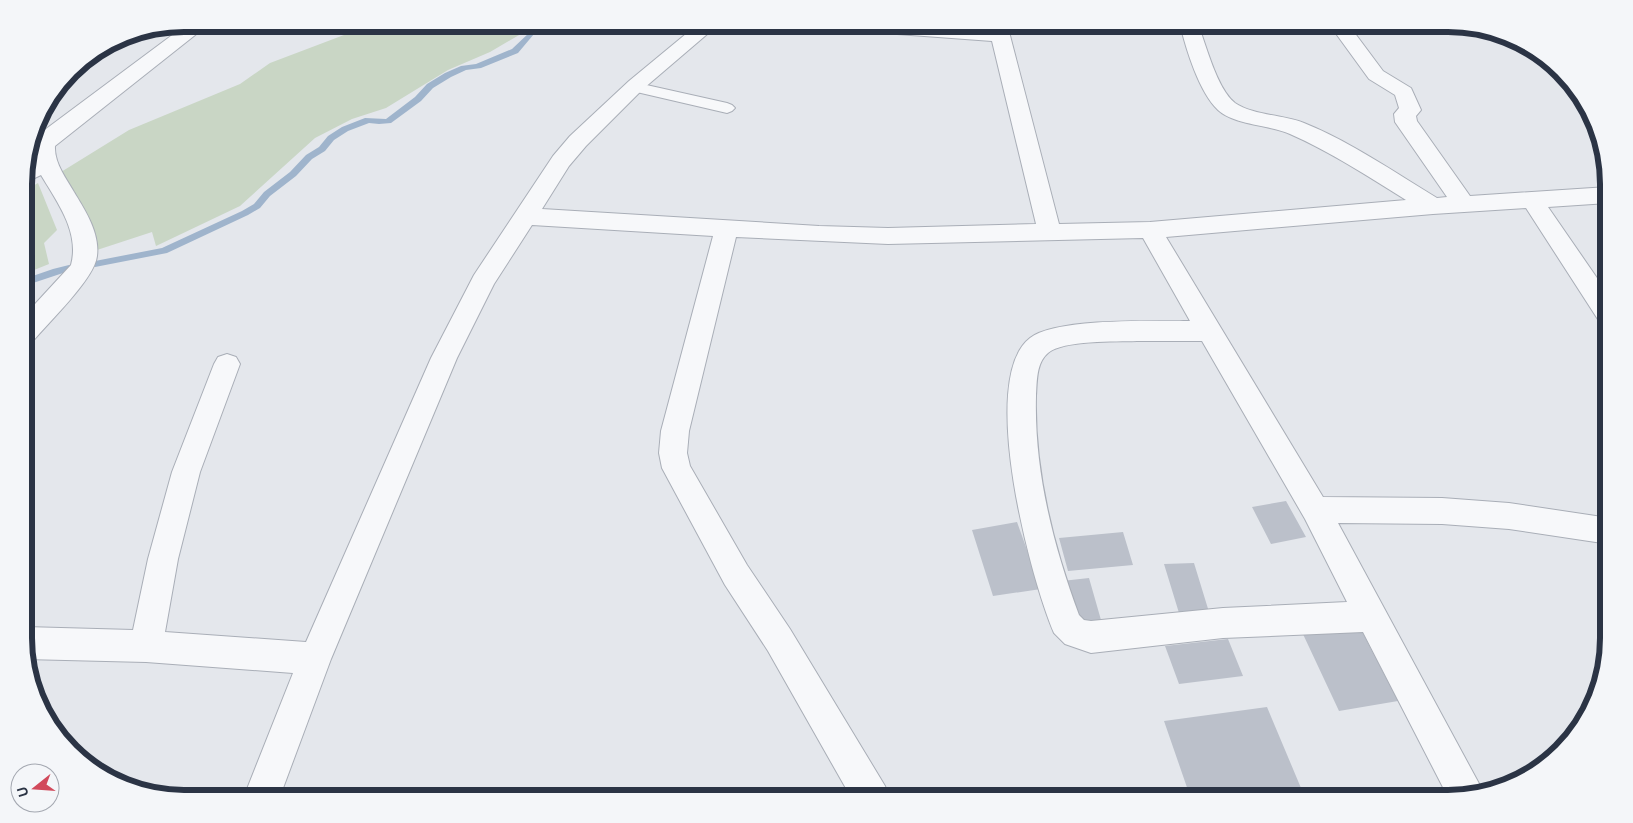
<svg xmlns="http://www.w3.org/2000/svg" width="1633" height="823" font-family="'DM Sans',sans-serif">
<rect width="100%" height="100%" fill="#e4e7ec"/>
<path fill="#c9d6c5" d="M373 24H538L490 52 448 70 386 108 352 119 315 138 240 206 156 246 152 232 97 250 61 172 129 130 240 84 270 63Z
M38 183 57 230 44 243 49 264 24 274V191Z"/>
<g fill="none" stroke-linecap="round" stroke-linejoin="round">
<path fill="#9fb4cc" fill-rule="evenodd" d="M541 24H548L534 34 518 53 481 68 466 70 451 77 433 88 421 101 391 123 379 124 369 123 348 131 334 140 325 151 312 159 296 176 270 196 260 208 248 215 167 253 95 267 91 264 95 261 162 248 242 211 254 204 264 192 290 172 306 155 319 147 328 136 342 127 365 118 386 119 415 97 427 84 445 73 461 66 476 64 512 49 530 32Z
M69 265 72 266 73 268 72 270 24 286V279L53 269Z"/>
</g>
<path fill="#bbc0ca" d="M1286 501 1306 537 1271 544 1252 507Z
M1017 522 1041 589 993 596 972 530Z
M1123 532 1133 565 1068 571 1059 538Z
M1194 563 1209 612 1179 613 1164 564Z
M1089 578 1103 627 1075 629 1062 581Z
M1358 624 1398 701 1339 711 1302 632Z
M1228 639 1243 676 1179 684 1165 646Z
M1267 707 1301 788 1225 799H1191L1164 721Z"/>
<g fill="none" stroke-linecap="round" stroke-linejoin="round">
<defs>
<path id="lane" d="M633 82 727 103 732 105 735 108 732 111 727 113 628 90 626 87 628 84Z"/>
<path id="street" d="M187 24H209L55 146C54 163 66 178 74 192 85 210 100 233 97 256 95 278 49 322 33 341L24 344V316L71 265C80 232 57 202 41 175L24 183 27 164 34 159 33 144 46 129Z
M698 24H719L643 89 586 146 569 166 542 209 819 226 888 228 1036 224 992 41 843 30 836 28 834 24H900L990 29 989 24H1007L1059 224 1150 222 1406 200C1369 177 1331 152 1290 134 1270 125 1234 125 1218 110 1199 92 1186 49 1180 24H1198C1206 45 1217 89 1235 103 1252 115 1284 115 1304 123 1351 142 1394 172 1437 198L1447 197 1395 122 1394 114 1399 108 1395 95 1369 79 1329 24H1348L1383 71 1411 88 1421 110 1416 116 1417 121 1470 196 1608 187V203L1548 207 1608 294V324L1599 321 1526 208 1433 214 1166 237 1323 497 1442 498 1509 503 1609 518V544L1509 529 1442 524 1338 523 1483 791 1459 799H1449L1363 632 1223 638 1091 653 1065 644 1054 633C1031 580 977 379 1030 338 1056 318 1155 321 1190 321L1143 238 888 244 736 237 689 431 687 453 690 466 747 565 790 629 885 786 890 799H852L768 651 725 585 662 468 659 453 661 431 713 236 532 225 494 284 457 358 331 659 279 799H243L293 673 146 662 25 659V627L133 630 148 559 172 472 214 364 218 357 227 354 236 357 240 364 200 472 178 559 165 632 306 642 431 358 474 275 553 156 570 136 629 81ZM1137 341H1202L1305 519 1347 602 1223 608 1091 621 1084 620 1079 615C1053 545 1034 471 1036 396 1037 382 1036 363 1048 353 1063 340 1116 342 1137 341Z"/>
</defs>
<use href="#lane" stroke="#a9aeb7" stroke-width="2"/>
<use href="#street" stroke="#a9aeb7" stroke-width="2"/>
<use href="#lane" fill="#f7f8fa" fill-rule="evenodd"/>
<use href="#street" fill="#f7f8fa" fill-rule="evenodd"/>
</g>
<path d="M0 0H1633V823H0ZM184 32H1448A152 152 0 0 1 1600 184V638A152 152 0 0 1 1448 790H184A152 152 0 0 1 32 638V184A152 152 0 0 1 184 32Z" fill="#f4f6f9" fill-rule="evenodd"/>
<path fill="none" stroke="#2b3445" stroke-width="6" d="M184 32H1448A152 152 0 0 1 1600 184V638A152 152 0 0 1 1448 790H184A152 152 0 0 1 32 638V184A152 152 0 0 1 184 32Z"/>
<g transform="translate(35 788) rotate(253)"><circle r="24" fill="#f4f6f9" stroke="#a4a8b1"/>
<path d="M0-4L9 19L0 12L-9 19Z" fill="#d1495b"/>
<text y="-8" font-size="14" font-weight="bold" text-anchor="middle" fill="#2b3445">U</text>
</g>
</svg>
